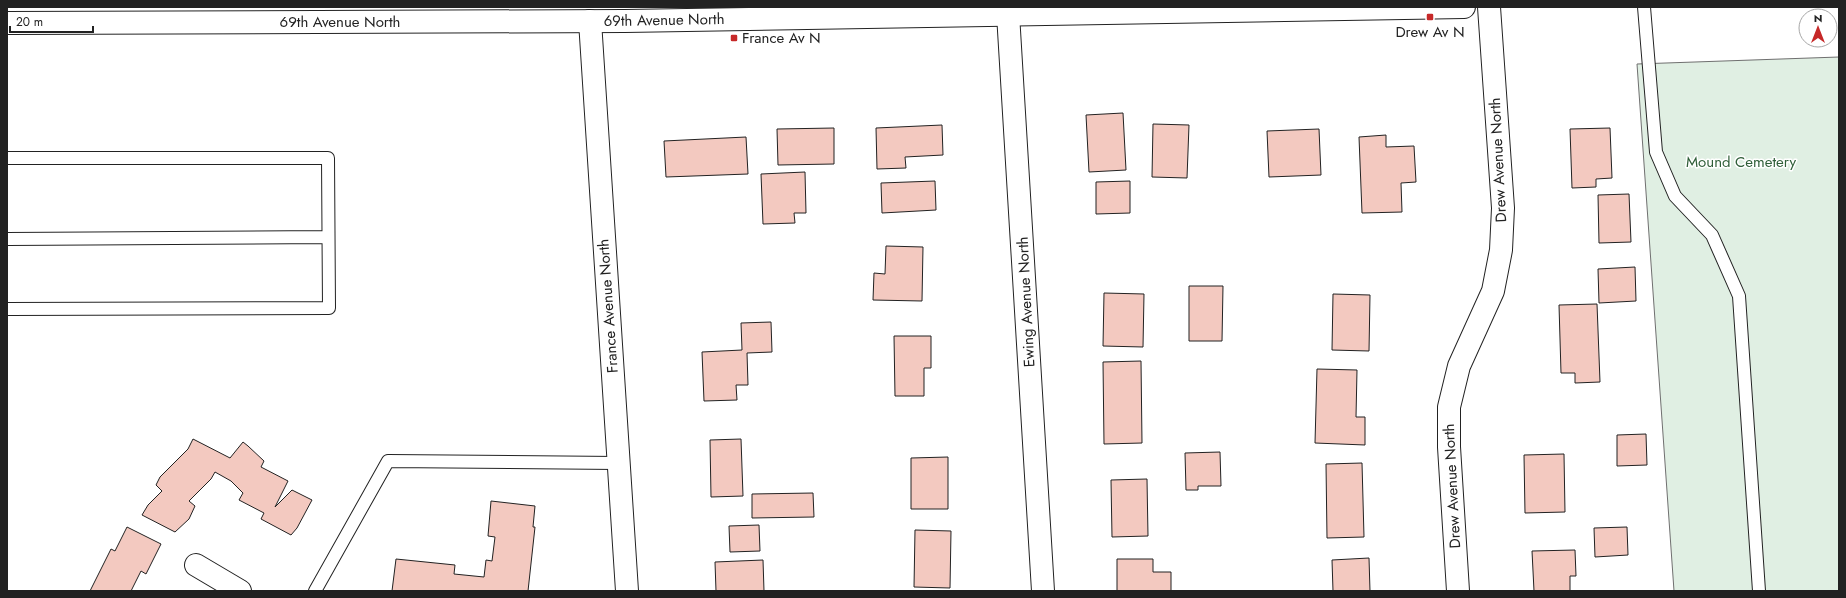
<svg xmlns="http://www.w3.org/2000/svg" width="1846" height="598" font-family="Jost,sans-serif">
<rect width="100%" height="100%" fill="#fff"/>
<path fill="#e0efe3" stroke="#6f6f6f" d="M1839 57V591H1674L1637 64Z"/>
<path fill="#f3c9c0" stroke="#222" d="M1123 113 1126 170 1089 172 1086 115Z
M1153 124 1189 125 1187 178 1152 177Z
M942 125 943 155 905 157 906 168 877 169 876 128Z
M834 128V164L778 165 777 129Z
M1610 128 1612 178 1596 179V187L1572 188 1570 129Z
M1319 129 1321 175 1269 177 1267 131Z
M1386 135V147L1414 146 1416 182 1401 183 1402 212 1362 213 1359 137Z
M746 137 748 174 666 177 664 141Z
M805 172 806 213H794L795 223 763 224 761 174Z
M935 181 936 210 882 213 881 183Z
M1130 181V213L1096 214V182Z
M1629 194 1631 242 1599 243 1598 195Z
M886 246 923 247 922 301 873 300 874 273 885 274Z
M1635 267 1636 301 1599 303 1598 269Z
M1189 286H1223L1222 341H1189Z
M1104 293 1144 294 1143 347 1103 346Z
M1333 294 1370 295 1369 351 1332 350Z
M1597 304 1600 382 1575 383V373H1561L1559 305Z
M771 322 772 352 747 353 748 385H736L737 400 704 401 702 352 742 350 741 323Z
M894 336H931V368H924V396H895Z
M1141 361 1142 443 1104 444 1103 362Z
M1317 369 1357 370 1356 417H1365V445L1315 443Z
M1646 434 1647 465 1617 466V435Z
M193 439 230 458 243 442 248 446 264 461 261 467 288 481 275 507 292 490 312 500 297 528 291 535 261 519 264 513 239 500 243 493 231 481 215 472 211 479 189 501 195 506 189 519 175 532 142 515 148 505 162 491 156 485 160 477 188 449Z
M741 439 743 496 711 497 710 440Z
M1220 452 1221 486H1198V490H1186L1185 453Z
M1564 454 1565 512 1525 513 1524 455Z
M948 457V509H911V458Z
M1362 463 1364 537 1327 538 1326 464Z
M1147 479 1148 536 1112 537 1111 480Z
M813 493 814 517 752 518V494Z
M491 501 535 506 533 527H535L528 591H392L396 559 455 565 454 574 484 577 486 560 492 561 495 537 488 536Z
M759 525 760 551 730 552 729 526Z
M127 527 161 544 146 574 141 571 131 591H90L111 549 115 551Z
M1627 527 1628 555 1595 557 1594 528Z
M915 530 951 531 950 588 914 587Z
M1575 550 1576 576H1570V591H1534L1532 551Z
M1369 558 1370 591H1333L1332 560Z
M1117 559H1153V572H1171V591H1117Z
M763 560 764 591H716L715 562Z"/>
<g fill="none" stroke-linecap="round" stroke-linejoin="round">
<defs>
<path id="lane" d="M1644 7 1656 152 1675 196 1712 235 1739 296 1759 591
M7 158H328L329 308 7 309
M7 239 328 237
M315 591 388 461 618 463"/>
<path id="street" d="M1008 14 1043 591
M590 21 627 591
M196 565 240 591
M1458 591 1449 447V407L1459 366 1493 291 1501 250 1503 208 1489 7"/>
<path id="secondary" d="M7 23 625 21 1464 7"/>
</defs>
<use href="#lane" stroke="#222" stroke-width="14"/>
<use href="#street" stroke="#222" stroke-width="24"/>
<use href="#secondary" stroke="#222" stroke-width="24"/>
<use href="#lane" stroke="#fff" stroke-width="12"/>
<use href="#street" stroke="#fff" stroke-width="22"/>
<use href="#secondary" stroke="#fff" stroke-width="22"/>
</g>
<g fill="#c62828" stroke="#fff" stroke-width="1.5">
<rect x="1426" y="13" width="8" height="8" rx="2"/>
<rect x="730" y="34" width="8" height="8" rx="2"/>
</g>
<g text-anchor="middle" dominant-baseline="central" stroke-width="3" stroke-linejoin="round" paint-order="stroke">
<g font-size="15" fill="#222" stroke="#fff">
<text transform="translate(664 20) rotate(-1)">69th Avenue North</text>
<text x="340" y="22">69th Avenue North</text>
<text transform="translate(1498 160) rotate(-93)">Drew Avenue North</text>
<text transform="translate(1026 302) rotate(-93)">Ewing Avenue North</text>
<text transform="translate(608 306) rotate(-94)">France Avenue North</text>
<text transform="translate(1452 486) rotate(-93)">Drew Avenue North</text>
</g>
<g font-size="15" fill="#222" stroke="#fff">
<text x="1430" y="32">Drew Av N</text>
<text x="742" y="38" text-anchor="start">France Av N</text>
</g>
<g font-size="15" fill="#2f5e38" stroke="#fff">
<text x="1741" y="162">Mound Cemetery</text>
</g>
</g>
<rect width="1846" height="598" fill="none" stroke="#222222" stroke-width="16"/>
<g transform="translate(1818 28)"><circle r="19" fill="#ffffff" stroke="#a7a7a7"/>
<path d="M0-3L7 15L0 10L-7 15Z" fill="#c62828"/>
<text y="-6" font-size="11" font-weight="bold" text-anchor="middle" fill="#222222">N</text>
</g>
<path d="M10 26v6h83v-6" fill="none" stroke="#222222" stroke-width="2"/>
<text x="16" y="26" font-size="12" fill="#222222" stroke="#ffffff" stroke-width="3" paint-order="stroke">20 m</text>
</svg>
